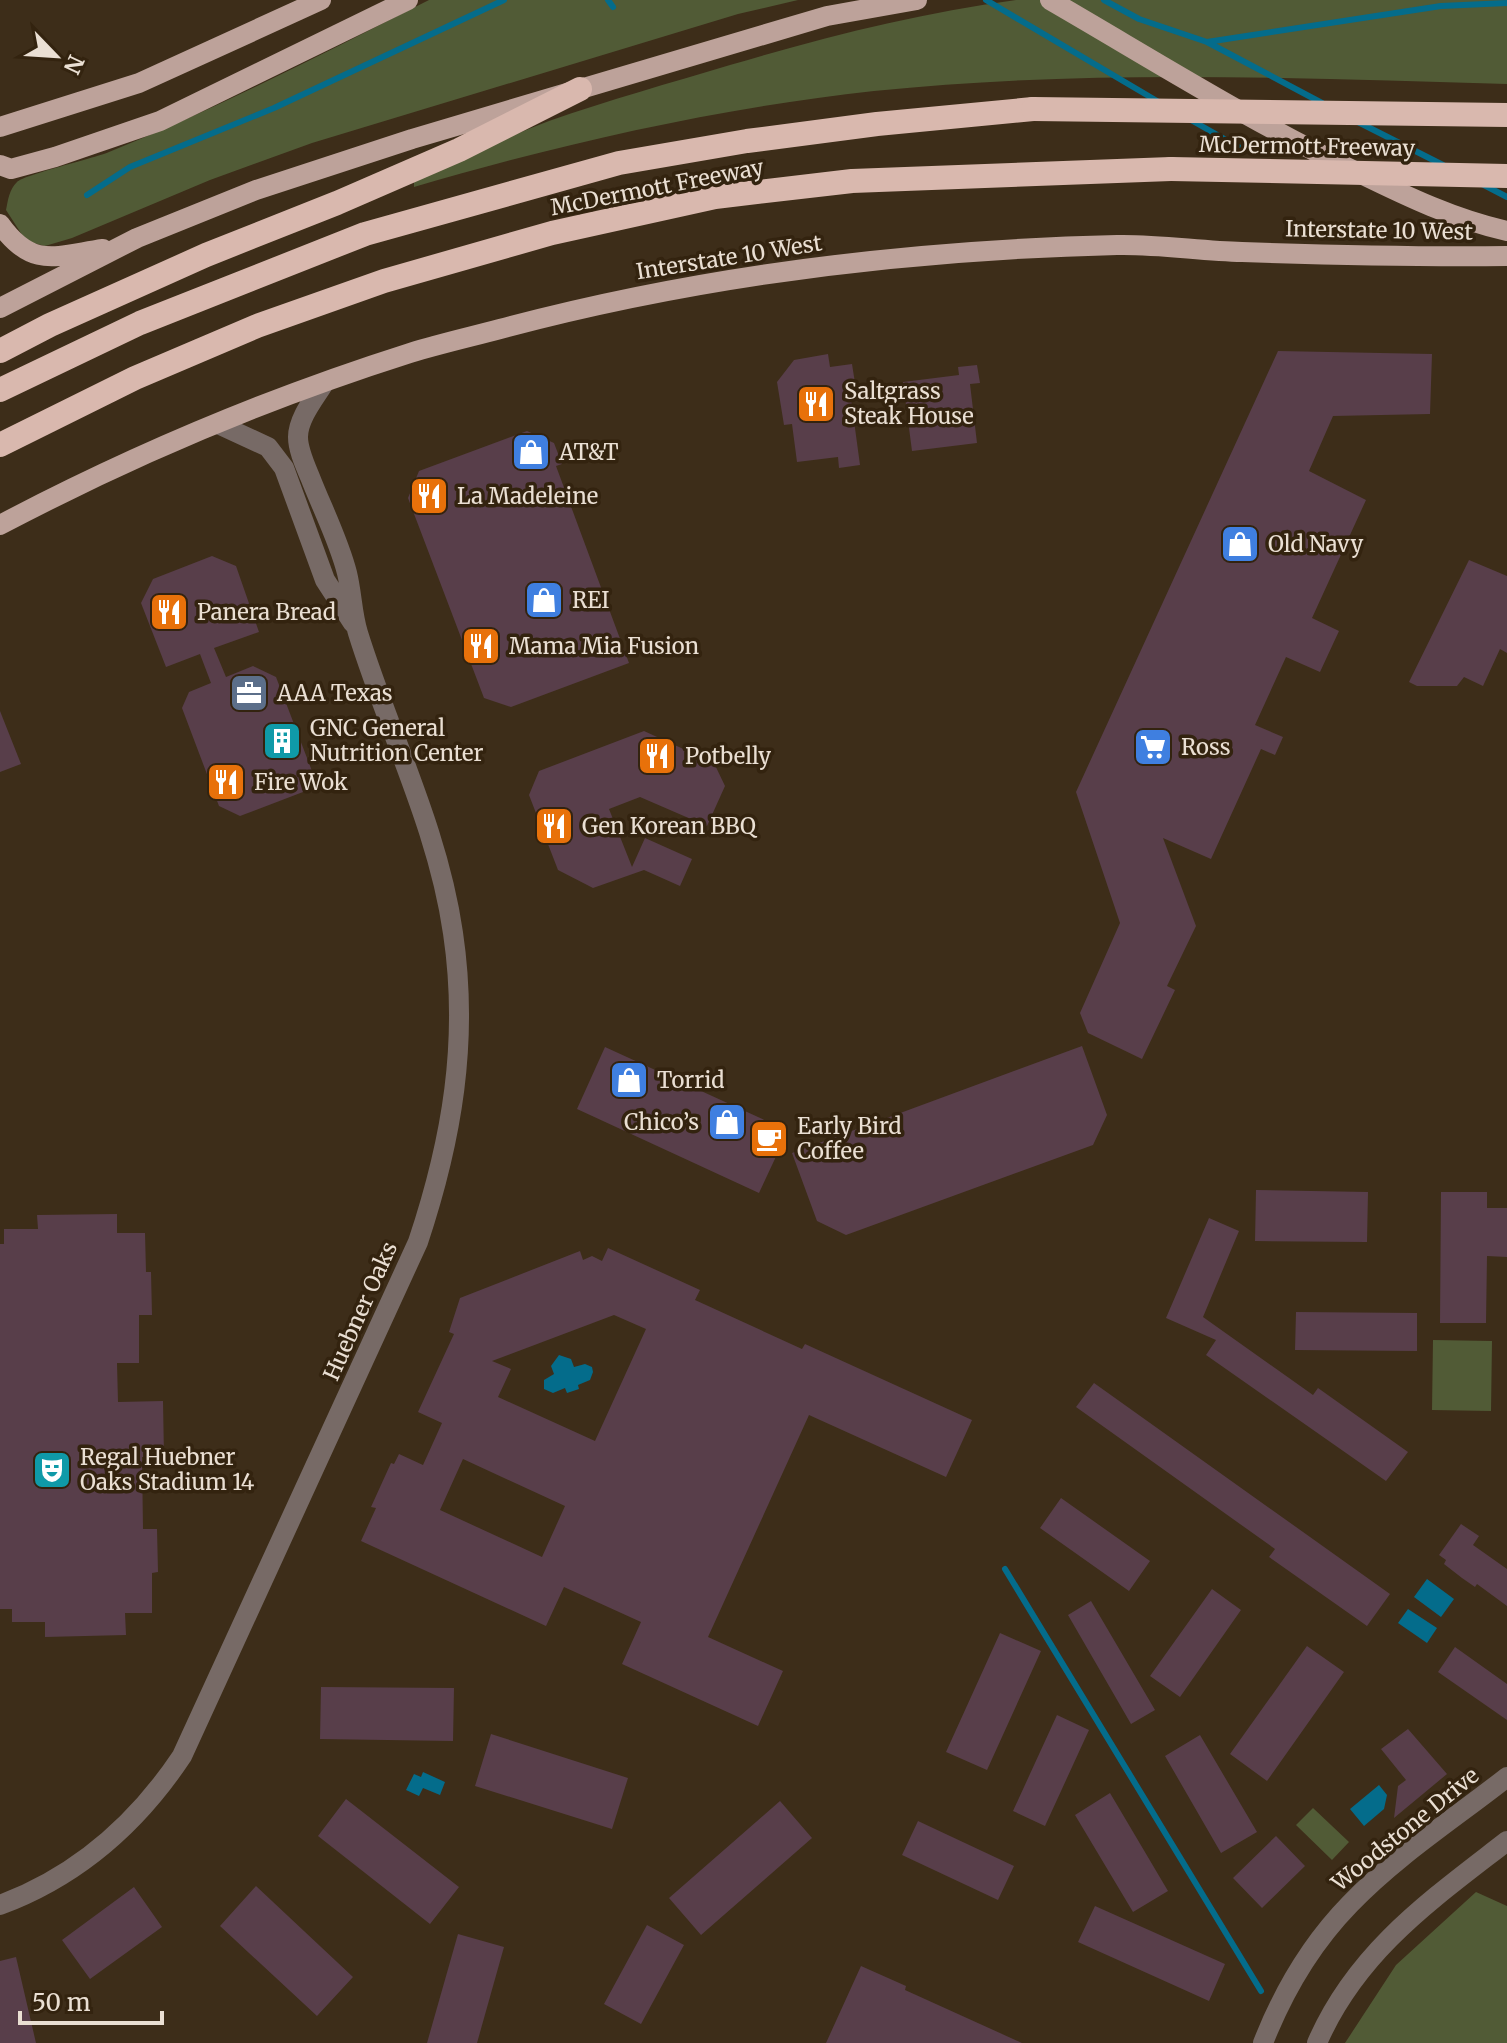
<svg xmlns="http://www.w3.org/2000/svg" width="1507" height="2043" font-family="Merriweather,serif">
<rect width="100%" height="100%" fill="#3d2d19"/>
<path fill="#515b36" d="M429 0H798L738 14 312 143 210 180 72 238 45 246 26 241 6 210C8 200 9 190 17 182 26 174 92 159 109 152 219 108 324 53 429 0Z
M1016 0H1507V84C1296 78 1084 69 874 91 718 108 564 143 414 187V178C459 159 504 138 549 121 609 100 670 83 730 65 825 37 919 13 1016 0Z
M1433 1340 1492 1341 1491 1411 1432 1410Z
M1313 1808 1349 1842 1332 1860 1296 1825Z
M1476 1892 1507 1906V2043H1345L1396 1965Z"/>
<path fill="#046c8b" d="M559 1355 571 1359 574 1367 585 1364 592 1367 593 1372 590 1380 578 1385 579 1389 567 1393 565 1388 553 1393 544 1389V1380L554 1374 551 1366Z
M1427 1579 1454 1599 1441 1617 1414 1597Z
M1408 1609 1437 1628 1427 1643 1398 1623Z
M423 1772 445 1782 440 1795 423 1788 419 1796 406 1790 414 1774 421 1777Z
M1379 1785 1387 1795 1384 1809 1364 1826 1350 1809Z"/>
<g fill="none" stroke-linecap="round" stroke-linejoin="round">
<path stroke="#046c8b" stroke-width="6" d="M608 0 613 7
M986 0 1157 101
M1104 0 1139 19 1207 42 1322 103
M1207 42 1441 6 1507 3
M1191 120 1244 150
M1356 121 1443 165
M1482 184 1507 197
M87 195 130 167 274 108 504 0
M1005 1569 1261 1991"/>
</g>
<path fill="#583e4a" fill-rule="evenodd" d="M1278 351 1432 354 1430 414 1333 416 1309 471 1366 500 1312 618 1339 631 1320 672 1286 657 1255 725 1283 737 1275 755 1261 749 1211 859 1163 838 1196 926 1167 986 1175 990 1142 1059 1088 1033 1080 1013 1120 923 1076 792Z
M828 354 830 367 852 364 855 383 849 384 860 465 839 468 838 457 797 462 792 424 784 425 777 382 794 360Z
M977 365 980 383 970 384 977 443 912 451 903 382 959 375 958 367Z
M527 431 554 443 562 464 556 466 629 663 511 707 484 698 408 498 419 471Z
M212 556 236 566 259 632 214 648 226 677 253 666 276 677 312 771 303 792 240 816 219 806 182 708 189 692 211 683 200 654 166 667 141 603 153 579Z
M1469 560 1507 576V653L1500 649 1483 686 1464 677 1457 686H1417L1409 682Z
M0 711 21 764 0 772Z
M644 731 714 763 725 786 707 826 640 797 609 809 632 867 645 838 692 859 680 886 644 870 593 888 558 870 529 795 539 771Z
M1082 1046 1107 1115 1093 1145 846 1235 817 1221 792 1153Z
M605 1047 771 1123 780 1148 759 1193 577 1109Z
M1256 1190 1368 1192 1367 1242 1255 1241Z
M1441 1192H1487V1208H1507V1257L1487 1256 1486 1323H1440Z
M117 1214V1233H145L146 1272H151L152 1315H139V1363H117L118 1402 163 1401 164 1457H142L143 1529H157L158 1572 152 1573V1613H125L126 1635 45 1637V1622H12V1609H0V1244H4V1229H38L37 1215Z
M1209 1218 1239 1231 1203 1317 1313 1395 1318 1388 1408 1452 1386 1481 1206 1355 1216 1340 1166 1318Z
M608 1248 700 1290 695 1300 802 1349 805 1344 972 1420 946 1477 809 1415 708 1637 783 1671 758 1726 622 1664 641 1622 564 1587 546 1626 361 1541 376 1508 371 1507 391 1463 394 1464 399 1454 423 1465 442 1423 418 1412 454 1334 449 1332 460 1298 580 1251 583 1260 592 1256 602 1261ZM614 1315 646 1329 595 1441 498 1397 511 1369 492 1361ZM463 1459 565 1506 542 1557 440 1510Z
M1296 1312 1417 1313V1351L1295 1350Z
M1094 1383 1390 1594 1367 1626 1269 1557 1275 1549 1076 1407Z
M1061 1498 1150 1561 1129 1591 1040 1528Z
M1461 1524 1479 1536 1473 1545 1507 1569V1606L1477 1584 1475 1587 1462 1578 1444 1564 1446 1560 1439 1555Z
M1212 1589 1241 1610 1180 1697 1150 1676Z
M1091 1601 1155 1710 1131 1724 1068 1615Z
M1000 1633 1041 1651 987 1770 946 1752Z
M1307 1646 1344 1672 1267 1781 1230 1754Z
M1455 1647 1507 1684V1720L1438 1672Z
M321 1687 454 1688 453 1741 320 1739Z
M1057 1715 1089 1730 1045 1826 1013 1811Z
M1408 1729 1447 1774 1394 1818 1398 1786 1406 1780 1381 1749Z
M491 1734 628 1778 612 1829 475 1786Z
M1200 1735 1257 1832 1221 1853 1165 1756Z
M1110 1793 1168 1891 1133 1912 1075 1815Z
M346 1799 459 1887 430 1924 318 1836Z
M780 1801 812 1838 701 1935 669 1898Z
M918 1821 1014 1866 998 1900 902 1855Z
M1276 1836 1305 1866 1262 1908 1233 1878Z
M256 1886 353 1977 317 2016 220 1926Z
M134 1887 162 1927 90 1979 62 1940Z
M1095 1906 1225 1964 1209 2001 1078 1942Z
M647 1925 684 1945 641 2024 604 2004Z
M458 1934 504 1947 477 2043H427Z
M16 1957 36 2043H0V1961Z
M861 1966 906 1986 905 1990 1022 2043H826Z"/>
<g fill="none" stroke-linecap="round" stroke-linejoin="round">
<path stroke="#776a66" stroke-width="20" d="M218 424 268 447 284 468 325 580 353 623
M0 1905C78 1876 136 1825 182 1756L418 1242C452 1140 469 1041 453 933 438 828 389 733 358 633 352 614 352 593 347 573 339 541 322 508 310 477 305 465 298 450 298 437 298 418 315 398 324 383
M1263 2043C1283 1992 1311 1944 1350 1904 1396 1856 1455 1818 1507 1777
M1317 2043C1357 1951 1431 1900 1507 1841"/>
<path stroke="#bda29a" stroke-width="20" d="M1050 0C1152 59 1253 123 1359 173 1408 197 1454 219 1507 231
M0 127 139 83 321 0
M0 165 11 169 55 157 160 121 408 0
M0 224C32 269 55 256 103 249
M0 308 137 238 256 190 412 139 827 16 917 0
M0 525C131 456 268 398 410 353 439 344 470 337 500 329 702 275 908 250 1117 245 1158 244 1200 251 1242 252 1330 255 1419 257 1507 256"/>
<path stroke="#d9b8ae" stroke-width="24" d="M0 351 50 325 206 255 337 203 459 150 580 89
M0 390 140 323 365 234 619 163 747 141 877 124 1033 109
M0 445 135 378 257 326 384 281 552 233 715 197 852 181 1171 169"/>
<path stroke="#d9b8ae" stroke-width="24" d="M1033 109 1507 115
M1171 169 1507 176"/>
</g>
<defs>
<symbol id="restaurant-square" viewBox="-11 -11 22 22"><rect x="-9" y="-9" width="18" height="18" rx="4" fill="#e8710a" stroke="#33230f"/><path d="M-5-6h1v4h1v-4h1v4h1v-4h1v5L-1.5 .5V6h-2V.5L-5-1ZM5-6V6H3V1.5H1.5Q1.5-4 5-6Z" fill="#fff"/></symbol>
<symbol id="shop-square" viewBox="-11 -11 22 22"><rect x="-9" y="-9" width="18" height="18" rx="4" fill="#3f7fe0" stroke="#33230f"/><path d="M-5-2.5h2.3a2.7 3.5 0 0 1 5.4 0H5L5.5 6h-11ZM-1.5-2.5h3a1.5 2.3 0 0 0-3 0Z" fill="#fff"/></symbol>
<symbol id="office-square" viewBox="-11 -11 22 22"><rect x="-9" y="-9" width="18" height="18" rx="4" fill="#5c6f8a" stroke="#33230f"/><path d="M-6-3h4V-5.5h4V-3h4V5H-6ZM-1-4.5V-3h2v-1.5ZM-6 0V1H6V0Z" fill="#fff"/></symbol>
<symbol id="building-square" viewBox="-11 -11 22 22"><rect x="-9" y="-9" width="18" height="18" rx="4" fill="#0f9aa8" stroke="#33230f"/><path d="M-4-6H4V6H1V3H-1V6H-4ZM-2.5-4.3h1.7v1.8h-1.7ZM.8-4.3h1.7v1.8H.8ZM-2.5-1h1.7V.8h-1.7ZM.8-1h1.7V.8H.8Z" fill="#fff"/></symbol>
<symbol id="supermarket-square" viewBox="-11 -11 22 22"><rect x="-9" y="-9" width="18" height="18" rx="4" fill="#3f7fe0" stroke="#33230f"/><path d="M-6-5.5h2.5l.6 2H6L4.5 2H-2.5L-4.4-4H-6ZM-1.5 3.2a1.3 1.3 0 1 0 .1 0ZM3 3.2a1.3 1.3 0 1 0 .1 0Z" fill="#fff"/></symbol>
<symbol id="cafe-square" viewBox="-11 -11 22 22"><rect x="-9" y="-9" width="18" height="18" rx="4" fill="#e8710a" stroke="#33230f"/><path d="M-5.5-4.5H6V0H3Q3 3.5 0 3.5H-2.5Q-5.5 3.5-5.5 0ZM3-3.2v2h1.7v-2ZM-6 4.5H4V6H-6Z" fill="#fff"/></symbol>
<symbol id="theatre-square" viewBox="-11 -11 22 22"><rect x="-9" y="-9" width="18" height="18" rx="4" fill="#0f9aa8" stroke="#33230f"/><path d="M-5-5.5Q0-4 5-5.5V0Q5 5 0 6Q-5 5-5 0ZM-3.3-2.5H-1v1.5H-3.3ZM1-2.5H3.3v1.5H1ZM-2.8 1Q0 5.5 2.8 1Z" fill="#fff"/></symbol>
</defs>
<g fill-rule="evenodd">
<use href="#restaurant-square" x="794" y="382" width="44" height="44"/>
<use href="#shop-square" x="509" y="430" width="44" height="44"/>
<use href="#restaurant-square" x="407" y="474" width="44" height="44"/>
<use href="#shop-square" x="1218" y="522" width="44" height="44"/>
<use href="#shop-square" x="522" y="578" width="44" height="44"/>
<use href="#restaurant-square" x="147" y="590" width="44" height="44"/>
<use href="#restaurant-square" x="459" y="624" width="44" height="44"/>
<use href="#office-square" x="227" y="671" width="44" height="44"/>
<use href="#building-square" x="260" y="719" width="44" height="44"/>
<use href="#supermarket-square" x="1131" y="725" width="44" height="44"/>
<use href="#restaurant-square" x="635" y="734" width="44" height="44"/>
<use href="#restaurant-square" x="204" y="760" width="44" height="44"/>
<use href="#restaurant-square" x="532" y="804" width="44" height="44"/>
<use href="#shop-square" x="607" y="1058" width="44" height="44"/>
<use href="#shop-square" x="705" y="1100" width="44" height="44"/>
<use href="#cafe-square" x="747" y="1117" width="44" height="44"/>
<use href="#theatre-square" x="30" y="1448" width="44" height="44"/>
</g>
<g text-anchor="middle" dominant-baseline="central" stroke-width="7" stroke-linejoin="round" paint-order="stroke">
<g font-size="22" fill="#eadfd3" stroke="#33230f">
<text transform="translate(1307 146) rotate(1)">McDermott Freeway</text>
<text transform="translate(657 187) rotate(-11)">McDermott Freeway</text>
<text transform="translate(1379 230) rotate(1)">Interstate 10 West</text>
<text transform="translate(729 257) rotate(-9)">Interstate 10 West</text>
<text transform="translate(360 1311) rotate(-66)">Huebner Oaks</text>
<text transform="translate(1405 1829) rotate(-39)">Woodstone Drive</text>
</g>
<g font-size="22" fill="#eadfd3" stroke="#33230f" text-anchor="start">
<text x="844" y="391">Saltgrass<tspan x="844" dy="25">Steak House</tspan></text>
<text x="559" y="452">AT&amp;T</text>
<text x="457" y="496">La Madeleine</text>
<text x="1268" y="544">Old Navy</text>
<text x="572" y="600">REI</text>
<text x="197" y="612">Panera Bread</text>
<text x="509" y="646">Mama Mia Fusion</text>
<text x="277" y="693">AAA Texas</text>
<text x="310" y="728">GNC General<tspan x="310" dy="25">Nutrition Center</tspan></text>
<text x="1181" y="747">Ross</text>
<text x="685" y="756">Potbelly</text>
<text x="254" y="782">Fire Wok</text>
<text x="582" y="826">Gen Korean BBQ</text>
<text x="657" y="1080">Torrid</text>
<text x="699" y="1122" text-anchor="end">Chico’s</text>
<text x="797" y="1126">Early Bird<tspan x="797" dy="25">Coffee</tspan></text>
<text x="80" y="1457">Regal Huebner<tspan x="80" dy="25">Oaks Stadium 14</tspan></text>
</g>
</g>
<g transform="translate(56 56) rotate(115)" stroke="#33230f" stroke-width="6" paint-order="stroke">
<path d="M0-6L14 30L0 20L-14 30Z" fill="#eadfd3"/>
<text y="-12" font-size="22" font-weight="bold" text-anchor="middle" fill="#eadfd3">N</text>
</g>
<path d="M20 2011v12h142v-12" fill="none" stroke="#eadfd3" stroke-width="4"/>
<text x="32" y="2011" font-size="24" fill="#eadfd3" stroke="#33230f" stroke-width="6" paint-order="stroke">50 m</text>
</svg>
